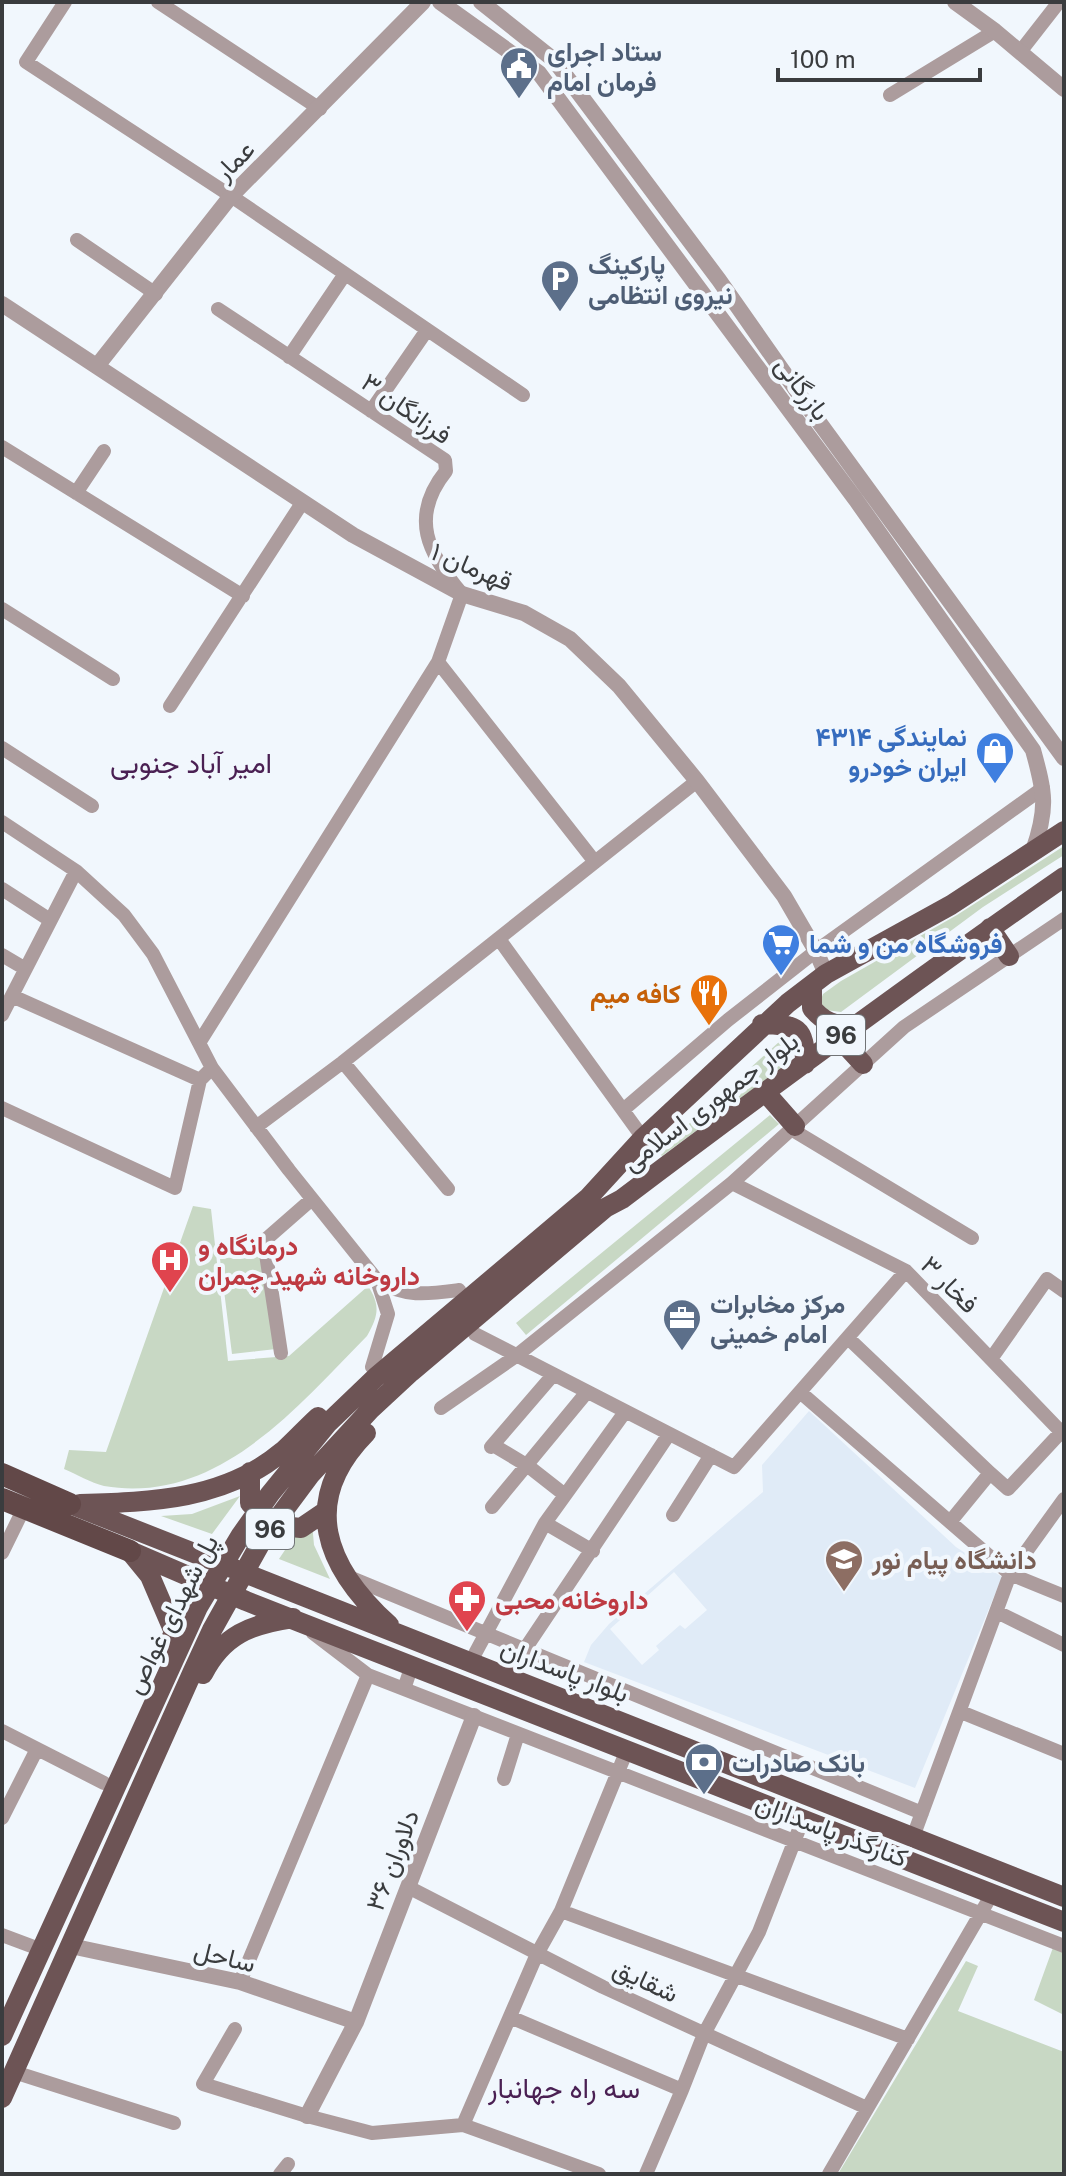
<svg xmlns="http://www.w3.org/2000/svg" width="1066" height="2176" font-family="'Public Sans',Vazirmatn,sans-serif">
<rect width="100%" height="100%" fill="#f1f7fd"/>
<path fill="#e0ebf7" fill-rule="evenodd" d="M809 1411 956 1547 1002 1577 915 1788 584 1662 591 1645 609 1624 763 1492 762 1465ZM674 1572 707 1610 685 1629 680 1625 656 1646 659 1650 642 1665 610 1629Z"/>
<path fill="#c8d8c4" d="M1064 846V855L983 907 841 1012 826 1010 820 1002 823 994 841 981 957 915Z
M780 1041 790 1043C794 1051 793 1056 788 1063L662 1156 658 1152Z
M770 1115 779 1124 526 1335 516 1323Z
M193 1206 211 1209 228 1361 289 1356 368 1286C381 1306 378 1316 367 1336 296 1408 217 1505 104 1486 91 1483 76 1474 64 1469L69 1450 106 1452Z
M264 1253 276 1349 232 1354 220 1259Z
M240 1496 212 1534 161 1516 192 1514Z
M311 1511 314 1545 330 1579 279 1559Z
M1055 1942 1064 1946V2015L1034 2000Z
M966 1961 978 1966 958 2011 1064 2052V2174H838Z"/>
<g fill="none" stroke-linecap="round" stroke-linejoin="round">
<path stroke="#ac9c9d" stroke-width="14" d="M65 2 26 62 231 196 523 395
M158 2 320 109
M1020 52 1059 2
M890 95 995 31
M77 240 156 294
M289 357 345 274
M371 411 427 330
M2 447 243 596
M76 493 104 451
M2 609 113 679
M438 662 595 862
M170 706 302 503
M2 748 92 806
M2 822 76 871 124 915 153 954 212 1068 289 1170 377 1280 388 1314 372 1367
M2 889 50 920
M499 939 643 1138
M2 955 24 968
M12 996 200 1080
M2 1015 76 871
M199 1043 438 662 462 594C428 554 409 517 446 471L445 460 218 309
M343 1062 448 1189
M2 1108 175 1188 200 1080 212 1068
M623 1110 728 1020 816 951 1043 788
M256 1127 343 1062 697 781
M791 1129 972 1238
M732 1183 906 1271 1064 1435
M377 1280C404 1298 429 1294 459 1290
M475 1334 734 1467 906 1271
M848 1338 990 1473 950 1522
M281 1353 264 1241 312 1199
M991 1359 1047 1279 1064 1291
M800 1392 1010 1574 1064 1596
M441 1408 516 1356 732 1183 904 1027 1064 919
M493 1445 528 1466 565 1495
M491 1447 553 1375
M990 1473 1008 1489 1064 1429
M492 1507 587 1392
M673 1515 711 1455
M545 1523 593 1551
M2 1553 24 1508
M349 1577 922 1813
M997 1612 1064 1645
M313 1633 368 1675
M470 1663 545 1523 625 1412
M509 1679 525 1649 669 1434
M404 1689 1064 1946
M961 1712 1064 1754
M2 1731 104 1783
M504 1779 518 1734
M2 1818 37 1749
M913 1837 1010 1574 1064 1499
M408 1887 603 1987 867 2108
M561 1911 908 2039
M2 1935 34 1947
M240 1982 368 1675 404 1689 412 1665
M510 2017 682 2090 646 2174
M235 2029 203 2084 307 2116 372 2133 463 2125 599 2174
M14 2072 174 2123
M682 2090 704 2034 759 1932 803 1819
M463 2125 537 1954 561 1911 627 1750
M280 2174 288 2164
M829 2174 992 1894"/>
<path stroke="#ac9c9d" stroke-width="16" d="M440 2 539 73 856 500 1033 750C1045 793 1048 808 1033 851
M481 2 554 60 719 280 808 407 1064 758
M955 2 995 31 1064 89
M2 304 353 535 462 594 524 613 570 639 619 686 697 781 784 896 816 951 826 974
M97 366 231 196 423 2
M80 1948 240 1982 356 2022
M307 2116 356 2022 474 1716"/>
<path stroke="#6d5455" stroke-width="20" d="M990 928 1009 956
M812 985V1008C823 1022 834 1025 852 1027
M762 1024C797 1025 805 1026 805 1064
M838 1037 863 1064
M766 1093 795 1126
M366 1433C299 1501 325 1567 389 1625
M250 1472V1503L271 1525 301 1528 326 1511
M70 1504 1064 1897
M80 1504C152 1502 225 1500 283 1451 295 1440 306 1428 318 1417
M130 1551 246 1601 1064 1922
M132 1554 150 1576 174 1632 165 1653
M203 1674C223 1635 251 1624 293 1618
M2 2036 198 1607 241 1535 270 1494 328 1423 376 1377 588 1198 643 1138 788 1003 826 974 951 905 1064 831
M2 2098 193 1671 212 1630 264 1537 310 1475 370 1410 411 1372 605 1208 622 1199C768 1089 914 981 1064 877"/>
<path stroke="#624848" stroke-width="22" d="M2 1474 70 1504
M2 1499 130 1551"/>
</g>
<defs>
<symbol id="civic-pin" viewBox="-11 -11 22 30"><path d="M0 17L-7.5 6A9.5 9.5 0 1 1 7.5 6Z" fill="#5c6f8a" stroke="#f1f7fd"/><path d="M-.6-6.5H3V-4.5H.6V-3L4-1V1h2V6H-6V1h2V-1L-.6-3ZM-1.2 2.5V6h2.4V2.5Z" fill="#fff"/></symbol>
<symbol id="parking-pin" viewBox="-11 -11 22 30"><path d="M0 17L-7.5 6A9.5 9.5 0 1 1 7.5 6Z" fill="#5c6f8a" stroke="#f1f7fd"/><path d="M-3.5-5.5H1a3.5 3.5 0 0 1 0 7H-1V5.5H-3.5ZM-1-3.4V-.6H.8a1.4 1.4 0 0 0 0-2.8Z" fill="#fff"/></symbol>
<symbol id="shop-pin" viewBox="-11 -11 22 30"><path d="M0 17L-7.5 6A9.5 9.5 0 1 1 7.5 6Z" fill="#3f7fe0" stroke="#f1f7fd"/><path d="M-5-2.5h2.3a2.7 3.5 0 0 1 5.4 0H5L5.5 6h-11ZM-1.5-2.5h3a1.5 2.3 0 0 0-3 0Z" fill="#fff"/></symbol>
<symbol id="supermarket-pin" viewBox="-11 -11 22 30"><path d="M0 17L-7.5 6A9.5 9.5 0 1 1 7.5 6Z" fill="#3f7fe0" stroke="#f1f7fd"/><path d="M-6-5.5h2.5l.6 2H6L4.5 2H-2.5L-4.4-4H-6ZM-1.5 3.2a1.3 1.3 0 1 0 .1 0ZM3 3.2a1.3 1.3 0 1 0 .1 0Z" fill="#fff"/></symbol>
<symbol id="restaurant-pin" viewBox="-11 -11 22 30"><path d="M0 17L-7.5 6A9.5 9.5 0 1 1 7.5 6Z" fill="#e8710a" stroke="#f1f7fd"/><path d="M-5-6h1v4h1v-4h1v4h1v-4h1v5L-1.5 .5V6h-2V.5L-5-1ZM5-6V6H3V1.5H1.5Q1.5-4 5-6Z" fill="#fff"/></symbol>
<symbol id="hospital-pin" viewBox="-11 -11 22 30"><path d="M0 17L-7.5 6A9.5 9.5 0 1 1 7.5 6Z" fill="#e0444e" stroke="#f1f7fd"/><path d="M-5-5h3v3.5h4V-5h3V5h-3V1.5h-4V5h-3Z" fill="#fff"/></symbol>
<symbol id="office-pin" viewBox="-11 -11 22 30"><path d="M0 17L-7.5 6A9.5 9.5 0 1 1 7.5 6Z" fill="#5c6f8a" stroke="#f1f7fd"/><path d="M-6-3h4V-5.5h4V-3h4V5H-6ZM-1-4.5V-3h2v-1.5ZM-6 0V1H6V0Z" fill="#fff"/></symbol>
<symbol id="university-pin" viewBox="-11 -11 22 30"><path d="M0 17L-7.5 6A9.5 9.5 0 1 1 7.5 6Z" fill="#8d6e63" stroke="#f1f7fd"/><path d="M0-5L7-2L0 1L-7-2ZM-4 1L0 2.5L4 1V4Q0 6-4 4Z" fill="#fff"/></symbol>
<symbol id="pharmacy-pin" viewBox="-11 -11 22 30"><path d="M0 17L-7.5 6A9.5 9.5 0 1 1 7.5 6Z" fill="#e0444e" stroke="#f1f7fd"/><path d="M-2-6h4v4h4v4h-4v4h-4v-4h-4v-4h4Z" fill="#fff"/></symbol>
<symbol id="bank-pin" viewBox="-11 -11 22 30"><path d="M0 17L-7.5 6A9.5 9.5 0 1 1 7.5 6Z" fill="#5c6f8a" stroke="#f1f7fd"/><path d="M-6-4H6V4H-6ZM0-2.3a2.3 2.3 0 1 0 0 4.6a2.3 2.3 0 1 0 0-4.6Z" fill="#fff"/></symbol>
</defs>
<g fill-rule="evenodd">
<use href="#civic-pin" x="497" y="44" width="44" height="60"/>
<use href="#parking-pin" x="538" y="257" width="44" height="60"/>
<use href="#shop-pin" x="973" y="729" width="44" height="60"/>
<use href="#supermarket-pin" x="759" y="921" width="44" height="60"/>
<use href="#restaurant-pin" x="687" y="971" width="44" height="60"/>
<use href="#hospital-pin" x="148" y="1238" width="44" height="60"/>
<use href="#office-pin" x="660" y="1296" width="44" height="60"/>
<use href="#university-pin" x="822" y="1537" width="44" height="60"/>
<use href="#pharmacy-pin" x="445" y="1577" width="44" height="60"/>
<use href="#bank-pin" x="682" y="1740" width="44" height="60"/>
</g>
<g text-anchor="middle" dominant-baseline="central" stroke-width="8" stroke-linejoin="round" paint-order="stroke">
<g fill="#f1f7fd" stroke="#717477" stroke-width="2">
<rect x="817" y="1015" width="48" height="40" rx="6"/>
<rect x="246" y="1509" width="48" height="40" rx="6"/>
</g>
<g font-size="24" font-weight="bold" fill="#3a3c3e">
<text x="841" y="1035">96</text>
<text x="270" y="1529">96</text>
</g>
<g font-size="26" font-weight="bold" fill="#4e5e75" stroke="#f1f7fd" text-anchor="start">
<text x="547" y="51">ستاد اجرای<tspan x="547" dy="30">فرمان امام</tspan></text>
<text x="588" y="264">پارکینگ<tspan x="588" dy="30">نیروی انتظامی</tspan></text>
<text x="710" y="1303">مرکز مخابرات<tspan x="710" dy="30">امام خمینی</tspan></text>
<text x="732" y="1762">بانک صادرات</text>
</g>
<g font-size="26" fill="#3a3c3e" stroke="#f1f7fd">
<text transform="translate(234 160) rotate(-45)">عمار</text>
<text transform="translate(803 388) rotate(53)">بازرگانی</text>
<text transform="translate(407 408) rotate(35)">فرزانگان ۳</text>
<text transform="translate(472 566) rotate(23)">قهرمان ۱</text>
<text transform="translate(710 1101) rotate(-37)">بلوار جمهوری اسلامی</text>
<text transform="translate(950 1284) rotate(45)">فخار ۳</text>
<text transform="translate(171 1614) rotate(-63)">پل شهدای غواص</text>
<text transform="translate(565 1670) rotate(21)">بلوار پاسداران</text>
<text transform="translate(832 1830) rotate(21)">کنارگذر پاسداران</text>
<text transform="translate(392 1860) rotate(-69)">دلاوران ۳۶</text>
<text transform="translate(225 1956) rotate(14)">ساحل</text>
<text transform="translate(646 1980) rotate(25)">شقایق</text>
</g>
<g font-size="26" font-weight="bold" fill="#366cbe" stroke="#f1f7fd" text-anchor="end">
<text x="967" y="736">نمایندگی ۴۳۱۴<tspan x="967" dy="30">ایران خودرو</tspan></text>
<text x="809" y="943" text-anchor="start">فروشگاه من و شما</text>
</g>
<g font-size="26" font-weight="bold" fill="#c56008" stroke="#f1f7fd" text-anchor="end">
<text x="681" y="993">کافه میم</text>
</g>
<g font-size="26" font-weight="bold" fill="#be3a42" stroke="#f1f7fd" text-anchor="start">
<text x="198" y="1245">درمانگاه و<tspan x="198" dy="30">داروخانه شهید چمران</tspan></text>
<text x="495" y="1599">داروخانه محبی</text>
</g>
<g font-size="26" font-weight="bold" fill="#785e54" stroke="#f1f7fd" text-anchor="start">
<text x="872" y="1559">دانشگاه پیام نور</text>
</g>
<g font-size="28" fill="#4a2053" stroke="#f1f7fd">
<text x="191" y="762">امير آباد جنوبی</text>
<text x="564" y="2087">سه راه جهانبار</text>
</g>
</g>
<rect width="1066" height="2176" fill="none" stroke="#3a3c3e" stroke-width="8"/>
<path d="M778 68v12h202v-12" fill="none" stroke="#3a3c3e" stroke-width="4"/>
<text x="790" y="68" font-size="24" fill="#3a3c3e" stroke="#f1f7fd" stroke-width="6" paint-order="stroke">100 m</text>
</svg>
